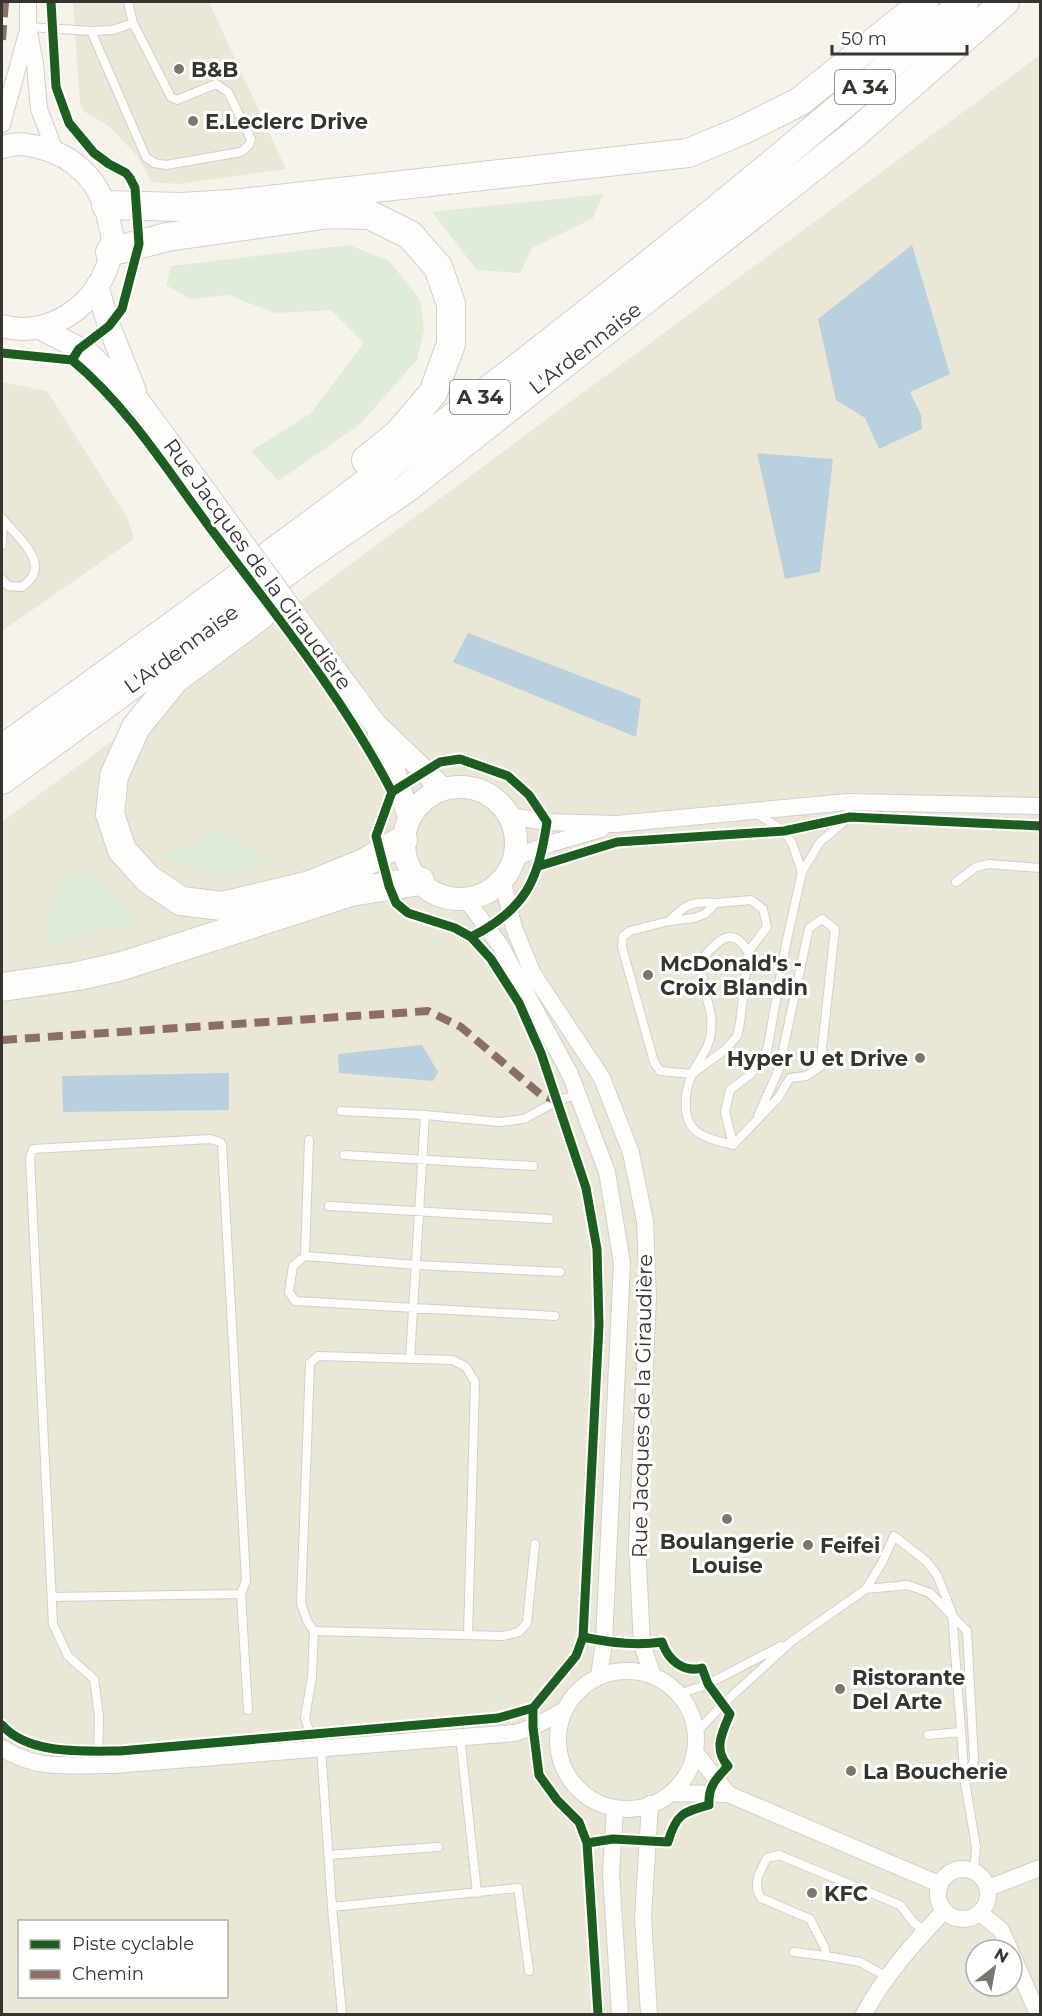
<svg xmlns="http://www.w3.org/2000/svg" width="1042" height="2016" font-family="Montserrat,sans-serif">
<rect width="100%" height="100%" fill="#f6f3ea"/>
<path fill="#ebe7d6" fill-rule="evenodd" d="M73 2H209L286 169 178 184 152 182 138 157 109 126 85 112 80 104Z
M1040 55V2014H2V822ZM20 1922H226V1996H20ZM976 1950H1012V1986H976Z
M2 382 47 391 127 517 134 539 2 631Z"/>
<path fill="#dfecd8" d="M603 194 593 218 532 248 520 273 477 270 432 212Z
M349 245 389 261 420 300 424 329 417 360 359 425 278 481 251 451 310 414 364 343 331 310 275 313 228 295 191 299 166 285 171 266Z
M222 825 271 865 220 877 197 873 164 854 195 843Z
M92 871 140 922 51 946 45 919 66 875Z"/>
<path fill="#b9d1de" d="M912 245 950 374 910 392 921 415 922 429 879 449 865 418 836 400 818 319Z
M757 453 833 459 820 572 785 579Z
M468 633 641 699 636 737 453 662Z
M422 1045 438 1072 433 1081 339 1073 338 1054Z
M229 1073V1110L63 1112 62 1076Z"/>
<g fill="none" stroke-linecap="round" stroke-linejoin="round">
<defs>
<path id="lane" d="M28 27 91 31 146 157 154 163 166 165 241 152 249 145 251 139 228 92 216 84 177 100 171 97 133 23 128 2
M91 31 113 30 133 23
M2 518C12 532 45 557 32 577 30 581 25 584 22 587L8 586 2 579
M2 545 3 520
M754 812 784 831 792 843 802 872
M956 882 976 867 989 864 1040 868
M751 900 763 909 767 927 748 952 740 1023 737 1036 726 1049 692 1074 660 1071 654 1062 622 947 623 936 630 931 669 921 694 918 705 914 716 903Z
M669 921C686 904 692 901 716 903
M341 1111 425 1115
M733 1145 778 1098 790 1078 806 1076 820 1067 835 929 822 919 809 928 779 1069 758 1116
M733 1145 725 1112 730 1090 751 1074 767 1051 786 944 802 872 820 842 850 817 848 802
M733 1145C723 1142 711 1140 702 1135 680 1124 684 1093 692 1074 698 1060 710 1048 711 1032 713 1012 708 1006 704 987 702 979 702 969 701 960 717 942 732 923 748 952
M344 1155 533 1166
M329 1206 549 1219
M305 1256 309 1140
M555 1316 295 1301 289 1292 293 1266 305 1256 416 1265 560 1272
M410 1359 425 1115 500 1122 524 1119 557 1101 578 1094
M866 1589 908 1585 930 1593 967 1631 974 1760 967 1779
M52 1597 241 1594
M314 1631 503 1636 519 1632 527 1623 535 1544
M468 1635 475 1382 466 1367 453 1360 318 1356 310 1363 301 1603 307 1621 314 1631 312 1677 305 1718 310 1734 321 1748 332 1907 518 1888 529 1971
M679 1694 708 1684 781 1646
M695 1734 722 1705 792 1641 866 1589 883 1561 894 1536 926 1561 937 1575 952 1613 965 1782 976 1847 974 1871
M928 1735 960 1732
M460 1736 477 1893
M98 1765 99 1716 94 1679 68 1656 53 1624 30 1158 33 1149 210 1139 220 1142 222 1145 246 1581 241 1594 248 1710
M329 1855 438 1847
M332 1907 342 2014
M794 1952 826 1956
M887 1977 860 1962 826 1956 825 1948 810 1919 761 1898C752 1884 760 1871 767 1858L779 1855 900 1905 914 1923 925 1931"/>
<path id="street" d="M28 2V27L35 64 39 109 55 151
M2 124 27 34
M509 816 547 822 616 824 848 802 1040 806
M514 858 552 843 601 829
M502 879 514 928 533 974 602 1078 631 1153 645 1221 648 1298 637 1543 642 1645 653 1676
M465 898 500 945 570 1074 607 1172 622 1263 604 1642 599 1676
M558 1740a69 69 0 1 1 138 0a69 69 0 1 1-138 0Z
M2 1748C39 1772 72 1764 113 1765L515 1733 533 1727 565 1710
M695 1752 728 1794
M671 1793 728 1794 939 1884
M615 1809 611 1873 620 2014
M938 1894a25 25 0 1 1 50 0a25 25 0 1 1-50 0Z
M988 1888 1040 1868
M980 1913 1001 1930 1010 1950
M1012 1955 1038 2014
M649 2014 643 1917 650 1804
M864 2014C885 1975 913 1944 944 1911"/>
<path id="secondary" d="M2 147C7 146 14 144 20 144 25 144 32 146 38 147 76 156 102 183 109 222 110 227 113 234 112 240 111 295 55 341 2 326
M97 286 109 326 135 391
M38 327 88 353 140 403 215 505
M311 637 375 724 443 789
M379 734 392 765 409 817
M404 843a56 56 0 1 1 112 0a56 56 0 1 1-112 0Z"/>
<path id="highway" d="M106 205 181 207 232 204 688 153 741 131 799 102 924 2
M110 252 167 237 330 214 370 215 410 235 438 267 451 304V344L433 393 397 435 366 460
M261 615 175 679 136 727 114 776 110 814 122 850 148 879 181 901 222 906 310 885 364 863 403 840
M2 749C119 665 237 580 353 493 562 337 767 172 964 2
M2 780 308 556 407 488 851 137 1005 2
M2 987 78 976 122 966 351 892 420 881"/>
</defs>
<use href="#lane" stroke="#d2cfc8" stroke-width="10"/>
<use href="#street" stroke="#d2cfc8" stroke-width="18"/>
<use href="#secondary" stroke="#d2cfc8" stroke-width="24"/>
<use href="#highway" stroke="#d2cfc8" stroke-width="30"/>
<use href="#lane" stroke="#fefdfc" stroke-width="8"/>
<use href="#street" stroke="#fefdfc" stroke-width="16"/>
<use href="#secondary" stroke="#fefdfc" stroke-width="22"/>
<use href="#highway" stroke="#fefdfc" stroke-width="28"/>
<defs>
<path id="secondary-bridge" d="M215 505 311 637"/>
</defs>
<use href="#secondary-bridge" stroke="#d2cfc8" stroke-width="24" stroke-linecap="butt"/>
<use href="#secondary-bridge" stroke="#fefdfc" stroke-width="22"/>
<path stroke="#8d6e63" stroke-width="8" stroke-dasharray="15 8" stroke-linecap="butt" d="M2 40 5 2
M2 1040 428 1011 461 1027 540 1094 557 1101"/>
<defs>
<path id="cycleway" d="M2 353 72 360 79 349 109 326 122 309 139 244 135 188 130 178 126 173 109 164 94 153 69 123 56 87 51 2
M392 792 440 762 460 759 508 776 529 795 547 822C538 881 526 909 471 937
M539 866 617 842 784 831 850 817 1040 826
M583 1637C610 1643 635 1646 662 1642 668 1660 683 1673 702 1668L708 1684 730 1714C722 1733 713 1749 728 1766 716 1779 708 1786 709 1805 683 1812 676 1814 668 1842L613 1839 587 1843
M533 1708V1727L539 1775 557 1800 579 1822 587 1843 598 2014
M2 1725C28 1755 83 1751 120 1751L498 1718 533 1708 576 1656 583 1637 599 1325 597 1249 586 1188 541 1053 519 1003 491 959 471 937 455 928 408 913 396 903 389 886 376 836 392 792C342 695 273 612 208 525 166 468 127 406 72 360"/>
</defs>
<use href="#cycleway" stroke="#fff" stroke-width="13"/>
<use href="#cycleway" stroke="#1b5e20" stroke-width="9"/>
</g>
<g fill="#797770" stroke="#fff" stroke-width="2">
<circle cx="179" cy="69" r="6"/>
<circle cx="193" cy="121" r="6"/>
<circle cx="648" cy="975" r="6"/>
<circle cx="920" cy="1058" r="6"/>
<circle cx="727" cy="1519" r="6"/>
<circle cx="808" cy="1545" r="6"/>
<circle cx="840" cy="1689" r="6"/>
<circle cx="851" cy="1771" r="6"/>
<circle cx="812" cy="1893" r="6"/>
</g>
<g text-anchor="middle" dominant-baseline="central" stroke-width="6" stroke-linejoin="round" paint-order="stroke">
<g fill="#fff" stroke="#72716d" stroke-width="1.5">
<rect x="835" y="70" width="60" height="34" rx="4.5"/>
<rect x="450" y="380" width="60" height="34" rx="4.5"/>
</g>
<g font-size="20" font-weight="bold" fill="#35342e">
<text x="865" y="87">A 34</text>
<text x="480" y="397">A 34</text>
</g>
<g font-size="21" font-weight="bold" fill="#35342e" stroke="#fff" text-anchor="start">
<text x="191" y="69">B&amp;B</text>
<text x="205" y="121">E.Leclerc Drive</text>
<text x="660" y="963">McDonald's -<tspan x="660" dy="24">Croix Blandin</tspan></text>
<text x="908" y="1058" text-anchor="end">Hyper U et Drive</text>
<text x="727" y="1541" text-anchor="middle">Boulangerie<tspan x="727" dy="24">Louise</tspan></text>
<text x="820" y="1545">Feifei</text>
<text x="852" y="1677">Ristorante<tspan x="852" dy="24">Del Arte</tspan></text>
<text x="863" y="1771">La Boucherie</text>
<text x="824" y="1893">KFC</text>
</g>
<g font-size="21" fill="#35342e" stroke="#fff">
<text transform="translate(585 348) rotate(-38)">L'Ardennaise</text>
<text transform="translate(258 564) rotate(54)">Rue Jacques de la Giraudière</text>
<text transform="translate(181 649) rotate(-36)">L'Ardennaise</text>
<text transform="translate(642 1406) rotate(-89)">Rue Jacques de la Giraudière</text>
</g>
</g>
<rect width="1042" height="2016" fill="none" stroke="#35342e" stroke-width="6"/>
<rect x="18" y="1920" width="210" height="78" fill="#ffffff" stroke="#aeaeab" stroke-width="1.5"/>
<rect x="30" y="1940" width="30" height="9" fill="#1b5e20" stroke="#aeaeab" stroke-width="1.5"/>
<text x="72" y="1950" font-size="18" fill="#35342e">Piste cyclable</text>
<rect x="30" y="1970" width="30" height="9" fill="#8d6e63" stroke="#aeaeab" stroke-width="1.5"/>
<text x="72" y="1980" font-size="18" fill="#35342e">Chemin</text>
<g transform="translate(994 1968) rotate(31)"><circle r="28" fill="#ffffff" stroke="#aeaeab" stroke-width="1.5"/>
<path d="M0-4.5L10 22L0 15L-10 22Z" fill="#797770"/>
<text y="-9" font-size="16" font-weight="bold" text-anchor="middle" fill="#35342e">N</text>
</g>
<path d="M832 45v9h135v-9" fill="none" stroke="#35342e" stroke-width="3"/>
<text x="841" y="45" font-size="18" fill="#35342e" stroke="#ffffff" stroke-width="4.5" paint-order="stroke">50 m</text>
</svg>
